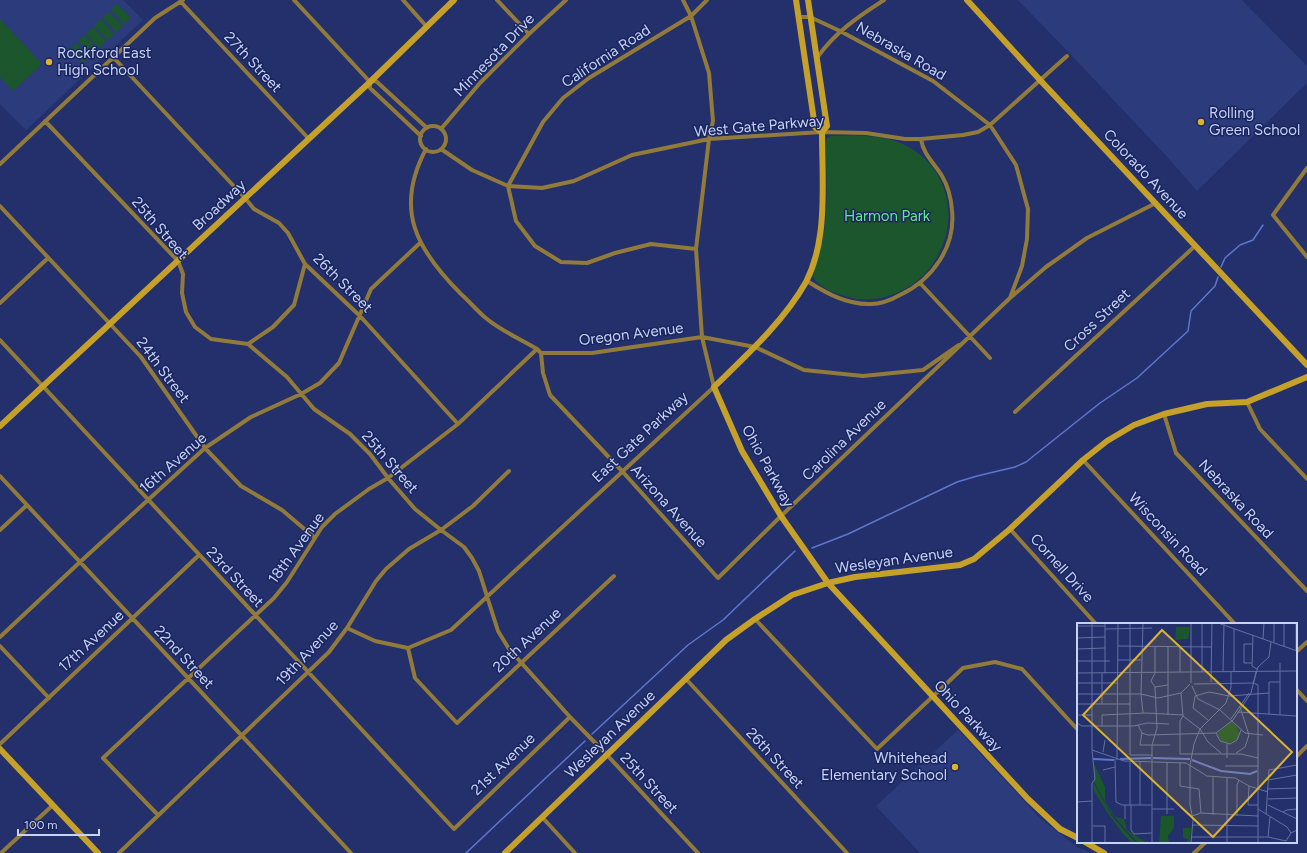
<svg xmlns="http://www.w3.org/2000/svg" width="1307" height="853" font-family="Figtree,sans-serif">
<rect width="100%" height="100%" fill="#23306b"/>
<path fill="#2c3b7c" d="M0 0H123L143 20 26 130 0 104Z
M1018 0H1242L1307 66V83L1197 191 1170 160 1075 59Z
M958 730 1041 819 1077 847 1091 853H920L876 806Z"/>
<path fill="#1b562d" d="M117 4 131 18 124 24 111 10Z
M109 12 123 26 116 32 103 18Z
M0 19 42 64 13 91 0 77Z
M101 19 114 34 108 40 94 26Z
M93 27 106 41 99 48 86 34Z
M84 35 98 49 91 55 78 41Z
M76 43 90 57 83 63 70 49Z
M831 136C852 135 878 135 898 142 967 169 963 262 899 292 882 299 866 302 848 297 837 294 822 289 814 279 811 268 821 248 823 237 829 207 826 174 825 144L827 138Z"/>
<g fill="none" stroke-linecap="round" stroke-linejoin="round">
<path stroke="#5e76cf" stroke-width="1.5" d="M1221 267 1225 258 1240 245 1253 240 1263 225
M812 548 848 534 957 482 977 476 1015 467 1026 462 1100 403 1137 378 1188 331 1191 311 1215 286 1218 277
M592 734 688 645 723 620 795 551
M466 853 585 741"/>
<path stroke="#927b3a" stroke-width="4" d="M294 0 370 82
M403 0 427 27
M497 0 529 34
M181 2 308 138
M799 17H810L840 31 933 81 990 125 1016 165 1028 209 1027 239 1022 266 1010 298
M114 58 245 198 254 209 279 223 288 233 305 264 360 316 458 424
M817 58C834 33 859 16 884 0
M370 82 376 81 427 128
M370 83V88L421 136
M45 121 178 261 183 274 182 293 186 312 195 327 211 339 248 344 287 377 314 409 350 434 370 454 388 478 415 509 441 530 464 547 472 558 479 571 498 631 509 649 570 717 607 755 698 853
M420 139a13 13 0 1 1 26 0a13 13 0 1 1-26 0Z
M441 129 480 83 529 34 566 0
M426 149C394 209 416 249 461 294 470 302 478 312 487 319 500 330 522 340 537 349L541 353H592L702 337 755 347 804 370 863 376 923 370 959 345
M441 149 472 170 508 186 542 188 574 181 632 155 709 139 822 132 866 133 905 139H921L963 135 978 132 990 125 1067 56
M0 164 155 18 183 0
M1307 168 1273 215 1307 257
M0 206 141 357 205 448 241 486 282 510 315 538
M696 249 651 244 615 253 587 263 561 262 535 246 516 221 508 186 543 122 563 98 589 78 691 16 707 0
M807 281C826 293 847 305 871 304 881 304 891 300 900 295 932 280 956 247 952 210 951 198 948 186 942 176 934 163 923 154 921 139
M920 283 990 358
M0 303 48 258
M0 340 454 829 570 717
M248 344 273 327 294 305 305 264
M541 353 543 373 550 395 622 471 718 578 781 516 1010 298 1046 267 1087 238 1156 203
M1247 402 1260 429 1307 479
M1015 412 1195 246
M1164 414 1176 453 1307 591
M1083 460 1235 624
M0 476 351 853
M1010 529 1096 624
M0 530 27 505
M755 619 877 749 963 668 995 662 1022 669 1078 730
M347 628 375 641 408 648 451 630 714 387 702 337 696 249 709 139 713 121 709 73 691 16 683 0
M0 637 80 562 205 448 251 417 301 394 320 383 339 363 371 289 420 243
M0 646 49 698
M408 648 415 678 457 723 614 576
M1296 652 1307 642
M686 679 847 853
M1296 689 1307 701
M0 744 199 555
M1296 757 1307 746
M158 815 103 758 274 598 287 582 322 527 335 514 369 489 388 478 458 424 537 349
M542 817 575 853
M1 853 53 805
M119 853 329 652 347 628 376 581 386 569 409 549 441 530 473 506 509 471
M1194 853 1206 842"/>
<path stroke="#c6a12a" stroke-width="6" d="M796 0 815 127 822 132
M808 0 827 126 822 132C822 164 825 204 820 235 818 250 813 268 806 282 784 321 747 355 714 387L742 451 781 516 828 583 1028 799 1060 829 1078 838
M967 0 1040 80 1307 365
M0 426 370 82 454 0
M0 749 98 853
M1085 842 1104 853
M505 853 726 640 755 619 792 595 828 583 855 577 960 565 974 559 1010 529 1083 460 1107 441 1134 425 1164 414 1207 404 1247 402 1307 377"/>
</g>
<g fill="#dbb233" stroke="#1a255f" stroke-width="1.5">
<circle cx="49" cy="62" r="4"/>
<circle cx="1201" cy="122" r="4"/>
<circle cx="955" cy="767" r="4"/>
</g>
<g text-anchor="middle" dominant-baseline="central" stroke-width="3" stroke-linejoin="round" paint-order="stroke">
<g font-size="15" fill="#c6d2f6" stroke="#1a255f">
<text transform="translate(901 51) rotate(30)">Nebraska Road</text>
<text transform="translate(494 55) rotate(-46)">Minnesota Drive</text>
<text transform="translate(606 56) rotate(-33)">California Road</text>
<text transform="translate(253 62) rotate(47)">27th Street</text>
<text transform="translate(759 126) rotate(-5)">West Gate Parkway</text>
<text transform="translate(1146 174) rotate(47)">Colorado Avenue</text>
<text transform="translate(219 205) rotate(-43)">Broadway</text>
<text transform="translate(160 228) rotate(49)">25th Street</text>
<text transform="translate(343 283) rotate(45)">26th Street</text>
<text transform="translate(1097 320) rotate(-43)">Cross Street</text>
<text transform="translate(631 334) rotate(-7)">Oregon Avenue</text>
<text transform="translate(163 370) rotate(53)">24th Street</text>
<text transform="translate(640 437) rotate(-43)">East Gate Parkway</text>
<text transform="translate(844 440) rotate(-44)">Carolina Avenue</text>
<text transform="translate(390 462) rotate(49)">25th Street</text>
<text transform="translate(173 463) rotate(-41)">16th Avenue</text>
<text transform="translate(768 466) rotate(61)">Ohio Parkway</text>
<text transform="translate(1236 499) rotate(47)">Nebraska Road</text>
<text transform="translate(669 506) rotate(48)">Arizona Avenue</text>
<text transform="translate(1168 534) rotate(47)">Wisconsin Road</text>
<text transform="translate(296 548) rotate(-54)">18th Avenue</text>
<text transform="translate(894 560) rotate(-8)">Wesleyan Avenue</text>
<text transform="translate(1062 568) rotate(48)">Cornell Drive</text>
<text transform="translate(235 577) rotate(47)">23rd Street</text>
<text transform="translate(527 640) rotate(-43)">20th Avenue</text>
<text transform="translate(91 641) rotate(-43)">17th Avenue</text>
<text transform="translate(307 653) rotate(-47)">19th Avenue</text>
<text transform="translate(184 657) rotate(47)">22nd Street</text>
<text transform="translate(968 716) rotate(47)">Ohio Parkway</text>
<text transform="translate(610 734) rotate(-44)">Wesleyan Avenue</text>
<text transform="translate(775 758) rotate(47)">26th Street</text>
<text transform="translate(503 764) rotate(-44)">21st Avenue</text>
<text transform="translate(649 783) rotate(47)">25th Street</text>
</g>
<g font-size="15" fill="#c6d2f6" stroke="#1a255f" text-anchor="start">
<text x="57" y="53">Rockford East<tspan x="57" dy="17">High School</tspan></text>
<text x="1209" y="113">Rolling<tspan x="1209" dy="17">Green School</tspan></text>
<text x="947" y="758" text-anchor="end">Whitehead<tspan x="947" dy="17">Elementary School</tspan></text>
</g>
<g font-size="15" fill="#69e58b" stroke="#1a255f">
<text x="887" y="216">Harmon Park</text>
</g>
</g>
<g transform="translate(1077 623)">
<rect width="220" height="220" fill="#23306b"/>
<path d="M99 4H113L111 16 98 17ZM154 98 160 104 162 111 160 116 152 120 144 118 140 111ZM17 141 28 164V178L38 194 47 196 50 207 70 220H61L34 190 17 159ZM16 159 35 193 59 220H55L46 211 30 189 17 168ZM84 193H97V205L91 213 92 220H82ZM106 205H114L113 220H110L111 216 106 215Z" fill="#1b562d"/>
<path fill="none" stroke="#5e76cf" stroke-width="2" d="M76 135 113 136M16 136 37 137M43 136 74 135M115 137 144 148 173 151 180 148"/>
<path fill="none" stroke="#6471a3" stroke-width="1" d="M53 0V132H75M66 0 64 71 66 90M125 0V49M141 0 220 28M0 3H28M28 6 75 5M157 6V49M176 12 175 43 180 46M0 15 28 14M186 16 187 0M197 19V0M41 23 135 24M91 23V92M207 23V0M0 26 28 25M219 27V0M41 37H65M0 38H33M175 40H167V21H175M220 48V148M103 49V24M146 49 147 0M0 50 220 48M25 50V81M28 50V0M134 59 135 0M0 60H41M114 60V0M113 61 104 70 106 93 123 106 131 119 144 130M117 61 177 60 181 62V220M176 61 181 44 192 34 194 19M115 63 121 76 143 87 168 110 186 112M78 64 91 62M0 71H64L81 75 104 70M0 81H53M161 89 219 93M192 91V59H203M0 92H15M203 92V40M106 93 103 98V131H164L181 135M154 96 172 70M131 97 116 85 118 73 132 69 152 73 192 70M0 100 5 103H57L70 100 92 101M61 102 65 110 71 112 139 110 156 97 174 70 179 49M25 103V92L70 90 106 92M65 110 63 122H93M139 110 143 118 153 121 160 117 164 107M15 127 47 138 109 140 130 153 158 155 172 163 191 169M26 129 28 117M159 130 168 124 172 112 163 84M150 135V121M38 136 39 179 45 182H75M40 137 41 0M53 139V182M63 139V182M103 139V163L122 166 124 190M148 143H181M26 147 38 144M191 157 220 152M172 163 171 182H181M191 166 220 165M191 176 220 175M0 179 15 178M48 182V196M54 182V207L57 211 75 210M191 182 220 196M75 186H97M181 186 210 204 214 210M206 189 210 187 220 186M90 191V139M189 191 192 147 220 142M136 192V154M115 193 124 190 181 193M160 193V162L162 157M116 202 181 203M16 203H28V220M114 214H191L209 218 214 210 220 207M191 214 193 194M15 220V160L18 156 15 127V0M75 220V122L80 105 78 64 74 58 78 50V23M114 220 116 197 113 182V142L117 121 123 106 149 80 154 64V49M150 220V154"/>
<path fill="#dbb233" fill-opacity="0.15" stroke="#dbb233" stroke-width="2" d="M85 7 215 129 136 214 6 92Z"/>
<rect width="220" height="220" fill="none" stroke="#c6d2f6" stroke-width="2"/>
</g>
<path d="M18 829v6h81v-6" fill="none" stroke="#c6d2f6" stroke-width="2"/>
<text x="24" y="829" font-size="12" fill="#c6d2f6" stroke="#1a255f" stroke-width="3" paint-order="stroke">100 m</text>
</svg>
